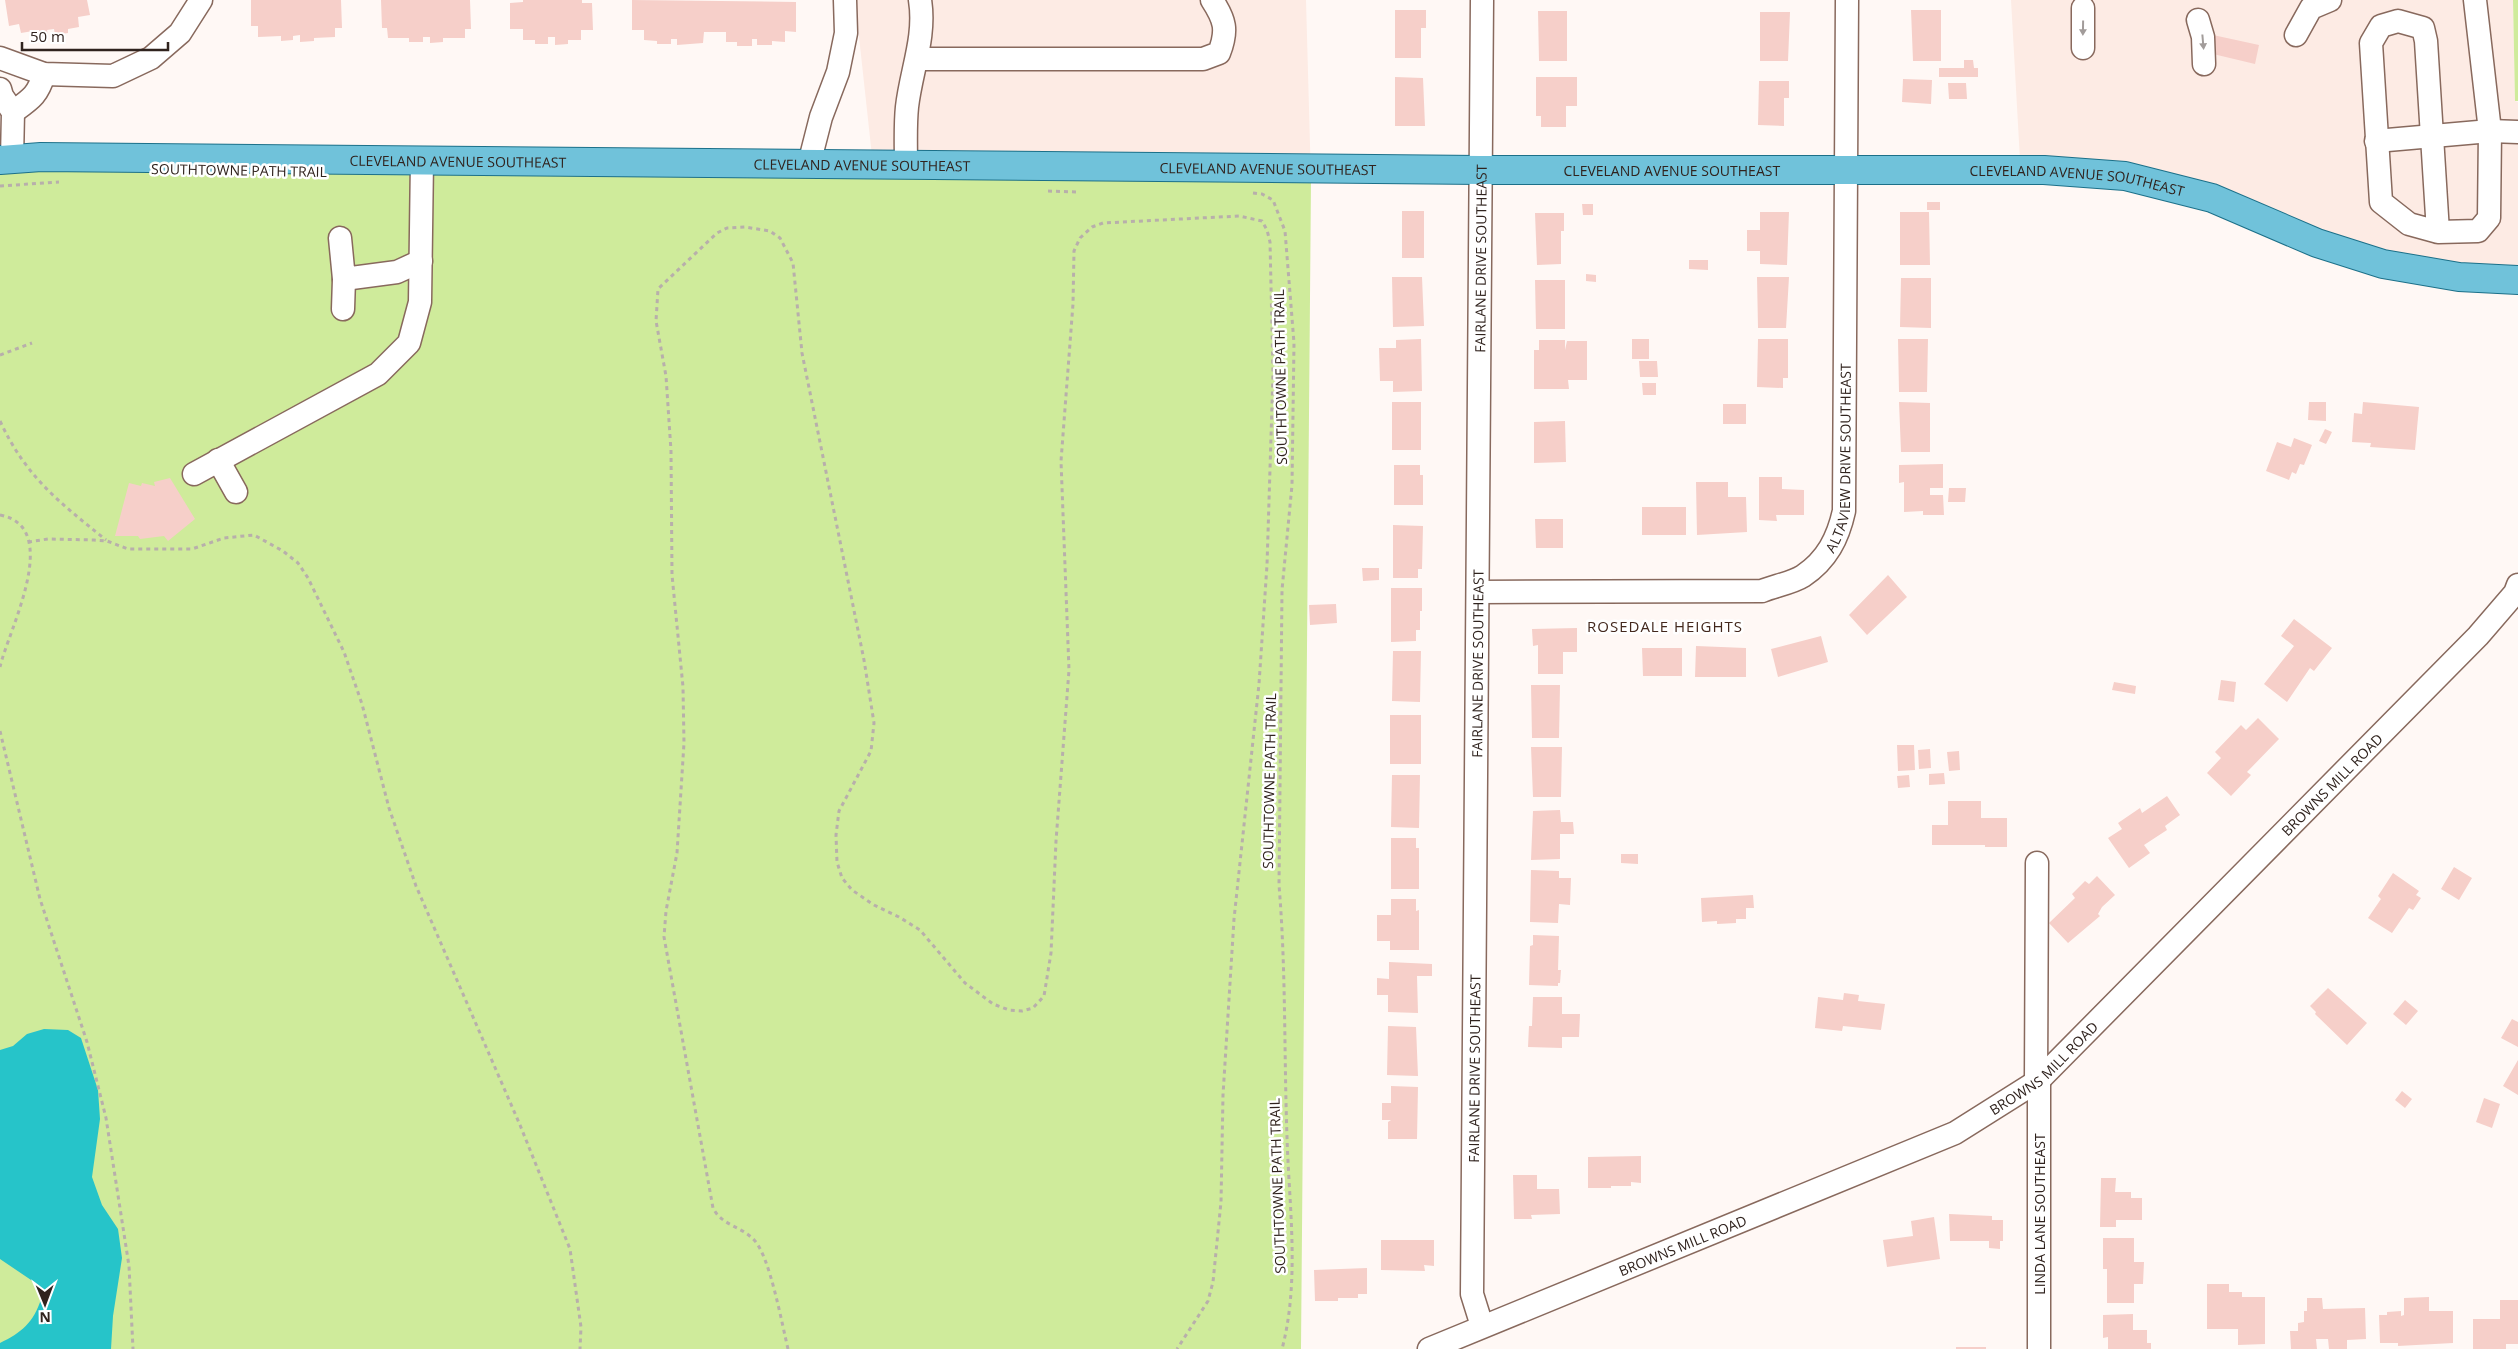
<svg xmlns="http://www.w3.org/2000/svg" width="2518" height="1349" font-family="'Open Sans',sans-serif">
<rect width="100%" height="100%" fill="#fff8f5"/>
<path fill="#fdebe4" d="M855 0H1306L1311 181 872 156Z
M2011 0H2513L2515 101 2518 102V282L2440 283 2284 221 2020 160Z"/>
<path fill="#cfeb9b" d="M2513 0H2518V101H2515Z
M0 152 1311 181 1301 1349H0Z"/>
<path fill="#26c4c9" d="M44 1029 68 1030 81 1038 98 1090 100 1119 92 1177 102 1205 118 1229 122 1258 113 1316 111 1349H0V1343C21 1333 34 1322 41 1299L34 1282 0 1259V1050L13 1046 27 1034Z"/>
<path fill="#f6cfc9" d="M5 0H87L90 15 78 17 79 27 68 29V33L55 35 54 29 47 30 48 36 35 38 33 31 21 33 19 24 9 26Z
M251 0H341L342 28H335V37L314 38V41L300 42V35L293 36V40L281 41V36L258 37V26H251Z
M381 0H470L471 29H465V38H443V42L430 43V37H423V42H409V38H388L387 28H382Z
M523 0H582V3H592L593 30H581V40H568V44L555 45V37H548V44H535V40H523V29H510V3L523 2Z
M632 0 796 2V32L785 31V42L772 41V45H757V39H752V46H737V42H726V32H704L703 43 677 45V39H671V44H657V41L644 40V30H632Z
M1395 10H1426V28H1421V58H1395Z
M1911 10H1941V61H1913Z
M1538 11H1567V61H1539Z
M1760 12H1790L1788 61H1760Z
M2213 35 2259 45 2255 64 2209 53Z
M1964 60H1973L1974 68H1978V77H1939V68H1964Z
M1395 77 1423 78 1425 126H1395Z
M1536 77H1577V106H1566V127H1541V116H1536Z
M1903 79 1932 80 1931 104 1902 102Z
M1759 81H1789V98H1784V126L1758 125Z
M1948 83H1966L1967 99H1949Z
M1927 202H1940V210H1927Z
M1582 204H1593V215H1583Z
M1402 211H1424V258H1402Z
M1760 212H1789L1787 265 1760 264V251H1747V230H1760Z
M1900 212H1929L1930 265H1900Z
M1535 213H1564V231H1561V264L1537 265Z
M1689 260H1708V270L1689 269Z
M1586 274 1596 275V282L1586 281Z
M1392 277H1422L1424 326 1393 327Z
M1757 277H1789L1786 328H1758Z
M1901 278H1931V328L1900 327Z
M1535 280H1565V329H1536Z
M1421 339 1422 391 1393 392V381H1380L1379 348H1396V340Z
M1632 339H1649V359H1632Z
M1758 339H1788V378H1783V388L1757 387Z
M1898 339H1928L1927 392H1899Z
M1539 340H1565V350L1567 341H1587V380H1568L1569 389H1534V350H1539Z
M1639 361H1657L1658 377H1640Z
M1642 383H1656V395H1643Z
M1392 402H1421V450H1392Z
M1899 402 1930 403V452H1901Z
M2309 402H2326V421L2308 420Z
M2363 402 2419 407 2415 450 2370 447 2371 443 2352 442 2354 413 2362 414Z
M1723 404H1746V424H1723Z
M1565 421 1566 462 1534 463V422Z
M2325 429 2332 432 2326 444 2319 441Z
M2294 438 2312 445 2304 465 2300 464 2296 474 2292 472 2289 480 2266 471 2277 442 2291 447Z
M1943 464V488H1930V495H1943L1944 515H1923V511L1904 512V482L1899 483V465Z
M1394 465H1420V475H1423V505H1394Z
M1759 477H1782V489L1804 490V515H1776L1777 521 1759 520Z
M170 478 195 519 168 541 164 536 140 539 138 536H115L129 483 141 486 142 483 155 486 154 482Z
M1696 482H1728V497H1746L1747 532 1697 535Z
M1949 488H1966L1965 502H1948Z
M1642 507H1686V535H1642Z
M1535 519H1563V548H1536Z
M1393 525 1423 526 1422 569H1418V578H1393Z
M1362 568H1379V580L1363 581Z
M1888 575 1907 597 1867 635 1849 615Z
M1391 588H1422V611H1420V630H1416V641L1391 642Z
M1336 604 1337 623 1310 625 1309 605Z
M2294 619 2332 648 2314 671 2310 668 2287 702 2264 684 2294 646 2281 636Z
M1577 628V652H1563V674H1538V645L1533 646 1532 629Z
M1821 636 1828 662 1778 677 1771 649Z
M1696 646 1746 648V677H1695Z
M1642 648H1682V676H1643Z
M1393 651H1421L1420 702 1392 701Z
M2221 680 2236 682 2234 702 2218 700Z
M2114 682 2136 686 2135 694 2112 690Z
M1531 685H1560L1559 738H1532Z
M1390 715H1421V764H1390Z
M2258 718 2279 739 2247 772 2251 775 2231 796 2207 773 2221 758 2215 752 2241 725 2246 730Z
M1897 745H1914L1915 770 1898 771Z
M1531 747H1562L1561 797H1533Z
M1930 749 1931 768 1919 769 1918 750Z
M1959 751 1960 770 1949 771 1947 752Z
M1944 773 1945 784 1929 785V774Z
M1392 775H1420L1419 828 1391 827Z
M1909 775 1910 787 1898 788 1897 776Z
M2167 796 2180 815 2165 826 2167 830 2144 845 2150 853 2129 868 2108 838 2122 829 2118 823 2140 808 2142 813Z
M1948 801H1981V818H2007V847H1985V845H1932V825H1948Z
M1560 810 1561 822H1573L1574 834H1560V859L1531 860 1533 811Z
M1391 838H1416V848H1419V889H1391Z
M1621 854H1638V864L1621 863Z
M2454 867 2472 878 2459 900 2441 889Z
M1531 870 1559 871V878H1571L1570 905 1559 904 1558 923 1530 922Z
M2393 873 2419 891 2416 895 2421 898 2413 910 2409 908 2392 933 2368 918 2381 899 2378 896Z
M2097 876 2115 895 2102 907 2098 914 2100 916 2068 943 2049 923 2075 898 2072 894 2085 881 2089 884Z
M1753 895 1754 908H1746V919H1736V923L1717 924V921L1702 922 1701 898Z
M1391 899H1416V911L1419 910V950H1390V941H1377V915H1391Z
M1533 935 1559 936 1558 970H1561L1560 983H1558V986L1529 985 1530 946 1533 945Z
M1389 962 1432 964V976H1417L1418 1013 1388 1012V995H1377V978L1389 979Z
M2328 988 2367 1023 2347 1045 2315 1014 2316 1012 2310 1006Z
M1844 993 1859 995 1858 1001 1885 1004 1881 1030 1843 1026 1842 1031 1815 1028 1818 997 1843 1000Z
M1533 997H1562V1014H1580L1579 1037H1562V1048L1528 1047 1529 1026H1532Z
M2405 1000 2418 1011 2406 1025 2393 1014Z
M2512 1019 2518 1022V1047L2501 1038Z
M1388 1026 1416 1027 1418 1076 1387 1075Z
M2518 1060V1095L2503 1086Z
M1391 1086 1418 1087 1417 1139H1388V1122L1391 1120H1382V1103H1391Z
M2402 1091 2412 1099 2405 1108 2395 1100Z
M2484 1098 2500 1104 2492 1128 2476 1122Z
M1641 1156V1183L1631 1182V1186H1611V1188H1588V1157Z
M1513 1175H1537V1189H1559L1560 1214 1531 1215 1532 1219H1514Z
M2101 1178H2116L2115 1192H2131V1198H2142V1220H2116V1227H2100Z
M1949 1214 1992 1216V1220H2003V1241H2000V1249L1989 1248V1241H1950Z
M1934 1217 1940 1259 1887 1267 1883 1240 1913 1236 1911 1221Z
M2103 1238H2134V1262H2144L2143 1284H2134V1303H2107V1269H2103Z
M1381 1240H1434V1266L1424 1265 1425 1271 1381 1270Z
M1367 1268V1294H1358V1298H1338V1301H1315L1314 1270Z
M2207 1284H2229V1292H2242V1297H2265V1344L2238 1345V1329H2207Z
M2429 1297V1311H2453V1343L2398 1346V1343H2380L2379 1315H2387V1312L2401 1311V1316L2404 1315V1298Z
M2307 1298H2322L2323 1309 2365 1308 2366 1339 2347 1340V1349H2329L2328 1339H2316L2317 1349H2291L2290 1331H2298V1323L2304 1322V1311H2307Z
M2500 1300H2518V1344H2506V1349H2473V1319H2500Z
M2133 1314V1330H2147V1343H2151V1349H2108V1337L2103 1338V1315Z
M1956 1347H1986V1349H1956Z"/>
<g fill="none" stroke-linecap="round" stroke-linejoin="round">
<defs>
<g id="minor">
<path d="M2198 20 2203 37 2204 64"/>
<path d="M2296 35 2311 8 2330 0"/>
<path d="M2083 48V8"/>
<path d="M0 58 44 74 113 76 151 58 180 33 201 0"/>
<path d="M918 59H1203L1219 53C1228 30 1225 20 1212 0"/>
<path d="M0 89 2 96 13 112 12 159"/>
<path d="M13 112C31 99 38 95 44 74"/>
<path d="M2376 141 2490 131 2518 132"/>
<path d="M809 164 821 117 838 72 846 33 845 0"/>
<path d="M906 165C906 146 905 126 907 107 911 71 926 37 920 0"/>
<path d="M2438 232 2426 41 2423 28 2398 21 2381 26 2371 43 2381 202 2409 224 2438 232 2478 231 2489 218 2490 131 2475 0"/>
<path d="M340 238 344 279 397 272 421 261"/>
<path d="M343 309 344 279"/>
<path d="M218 460 236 492"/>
<path d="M194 474 378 374 409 343 420 302 422 160"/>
<path id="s1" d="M1478 592 1762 591C1774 586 1792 583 1803 576 1827 560 1838 538 1844 511L1847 0"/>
<path d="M2039 1080V1349"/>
<path d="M2036 1082 2037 863"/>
<path id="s2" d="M1482 1326 1472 1294 1482 0"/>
<path id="s3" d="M1429 1349 1955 1133 2039 1080 2478 636 2515 593 2518 585"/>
</g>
<g id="major">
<path id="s4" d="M0 160 41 157 1480 170H2044L2125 176 2212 198 2317 243 2383 264 2459 277 2518 280"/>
</g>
</defs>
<use href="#minor" stroke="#88695d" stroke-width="25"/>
<use href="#major" stroke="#1c7089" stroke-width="30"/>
<path stroke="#b8afab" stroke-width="3" stroke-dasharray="4 4" stroke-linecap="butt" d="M0 186 59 182
M1048 191 1077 192
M1253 193 1262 194 1273 200 1285 231 1294 343 1292 485 1282 590 1279 885C1286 969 1284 1053 1287 1137 1289 1206 1300 1281 1282 1349
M0 355 32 343
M0 421C26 477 59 502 106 540
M0 515C64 527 8 631 0 667
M28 542 48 539 94 540 107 541 128 549H192L224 538 254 535 283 551 298 563 308 578 344 652 362 704 389 808 416 886 520 1125 570 1249 581 1327 580 1349
M0 731 40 899 87 1042 106 1118 129 1266 133 1349
M788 1349C782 1324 770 1258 755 1241 742 1226 722 1226 713 1208L664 937 666 911 677 853 684 743 683 687 672 575 671 451 666 376 656 321 658 289 717 233 727 228 745 227 770 231 780 238 793 263 802 353 864 660 874 723 871 751 839 811 836 835 837 862 842 878 852 890 874 905 899 917 920 930 965 983 993 1004 1009 1010 1022 1011 1033 1008 1044 996 1051 953 1056 841 1069 670 1061 461 1073 304 1074 251 1080 238 1092 227 1103 223 1239 216 1262 221 1267 230 1270 242 1273 373 1267 565 1259 684 1234 919 1223 1095 1221 1202 1213 1282 1208 1301 1177 1349"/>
<use href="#minor" stroke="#fff" stroke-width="22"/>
<use href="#major" stroke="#70c2da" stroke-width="28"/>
</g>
<defs><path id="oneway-solid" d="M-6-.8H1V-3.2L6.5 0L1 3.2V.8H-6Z" transform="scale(1.25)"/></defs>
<g fill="#a29c9a">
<use href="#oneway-solid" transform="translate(2083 28) rotate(91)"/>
<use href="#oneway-solid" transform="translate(2203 42) rotate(85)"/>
</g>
<g text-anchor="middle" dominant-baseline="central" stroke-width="5" stroke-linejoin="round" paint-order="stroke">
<g font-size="14" fill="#30231e" stroke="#fff">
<text stroke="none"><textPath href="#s4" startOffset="458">CLEVELAND AVENUE SOUTHEAST</textPath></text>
<text stroke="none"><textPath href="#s4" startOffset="862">CLEVELAND AVENUE SOUTHEAST</textPath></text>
<text stroke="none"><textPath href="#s4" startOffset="1268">CLEVELAND AVENUE SOUTHEAST</textPath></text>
<text transform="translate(239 170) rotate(1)">SOUTHTOWNE PATH TRAIL</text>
<text stroke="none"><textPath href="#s4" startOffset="1672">CLEVELAND AVENUE SOUTHEAST</textPath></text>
<text stroke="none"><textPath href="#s4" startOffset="2078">CLEVELAND AVENUE SOUTHEAST</textPath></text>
<text stroke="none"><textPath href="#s2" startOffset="1069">FAIRLANE DRIVE SOUTHEAST</textPath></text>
<text transform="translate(1280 377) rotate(-91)">SOUTHTOWNE PATH TRAIL</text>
<text stroke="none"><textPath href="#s1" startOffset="459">ALTAVIEW DRIVE SOUTHEAST</textPath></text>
<text stroke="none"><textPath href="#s2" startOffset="664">FAIRLANE DRIVE SOUTHEAST</textPath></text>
<text transform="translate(1269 781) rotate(-89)">SOUTHTOWNE PATH TRAIL</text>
<text stroke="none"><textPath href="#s3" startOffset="1084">BROWNS MILL ROAD</textPath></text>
<text stroke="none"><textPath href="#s3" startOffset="679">BROWNS MILL ROAD</textPath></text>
<text stroke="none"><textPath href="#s2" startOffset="259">FAIRLANE DRIVE SOUTHEAST</textPath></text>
<text transform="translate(1277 1186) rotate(-92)">SOUTHTOWNE PATH TRAIL</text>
<text transform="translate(2039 1214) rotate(-90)">LINDA LANE SOUTHEAST</text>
<text stroke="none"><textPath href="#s3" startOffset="274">BROWNS MILL ROAD</textPath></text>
</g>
<g font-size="15" letter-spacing="1" fill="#43281d" stroke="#fff">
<text x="1665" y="626">ROSEDALE HEIGHTS</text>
</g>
</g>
<g transform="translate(45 1304) rotate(179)" stroke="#ffffff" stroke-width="4" paint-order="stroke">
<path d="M0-4L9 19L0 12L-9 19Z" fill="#30231e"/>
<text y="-8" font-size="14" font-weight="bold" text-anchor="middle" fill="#30231e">N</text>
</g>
<path d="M22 42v8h146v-8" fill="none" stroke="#30231e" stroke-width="2.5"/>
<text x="30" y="42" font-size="15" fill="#30231e" stroke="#ffffff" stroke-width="4" paint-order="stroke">50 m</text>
</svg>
